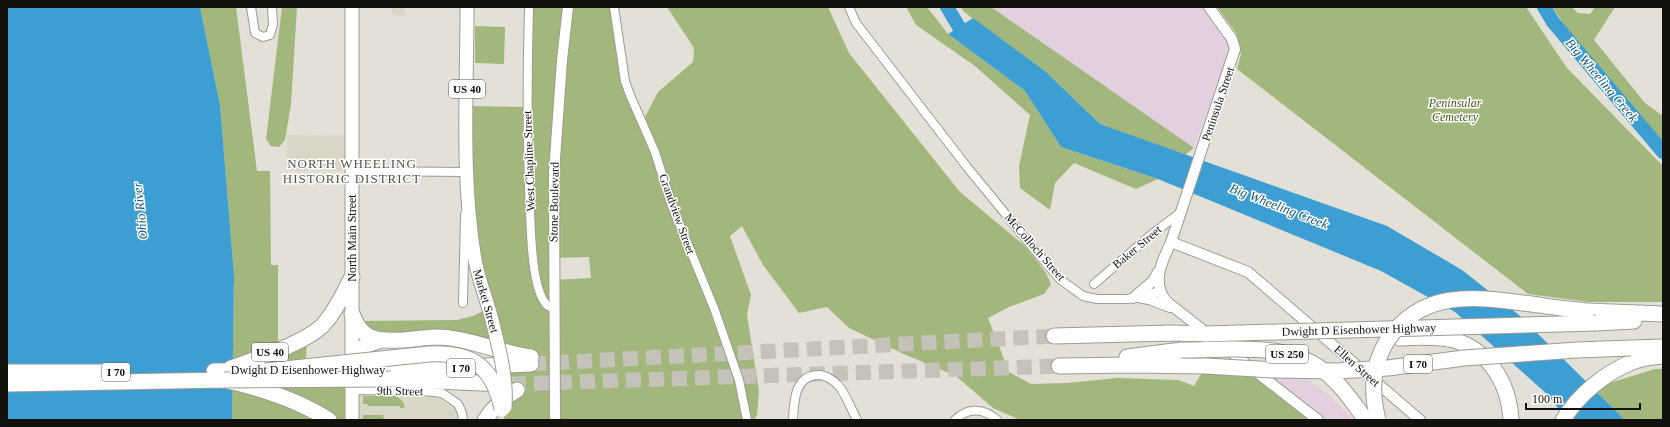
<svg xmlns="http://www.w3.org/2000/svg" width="1670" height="427" font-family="Georgia,serif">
<rect width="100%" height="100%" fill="#e3e1d7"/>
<path fill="#dad6c5" d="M392 7H404L405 16 392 15Z
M287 135 352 136V171H286Z
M348 391 435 392 458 404 463 420H349Z"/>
<path fill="#e2d0e0" d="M991 7H1202L1231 47 1194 148Z
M1248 369H1293L1329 395 1354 420H1318Z"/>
<path fill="#a2b77b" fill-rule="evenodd" d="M200 7H236L257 171H270L271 265H278V349L307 336 305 380H352V420H232L234 275 220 105Z
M282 7H297L291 104 285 140 279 147 271 146 266 139Z
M529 7H614L625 81 643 121 658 92 693 62 694 48 667 7H828L849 53 960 192 1025 246 1046 273 1051 284 1044 294 1009 307 988 318 1009 372 1031 384 1067 383 1117 378 1178 380 1194 386 1206 366 1248 369 1318 420H1020L993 408 956 376 904 354 849 328 827 307 799 313 763 265 742 226 730 236 751 295 747 315 759 391 757 415 754 420H504L505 407 501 353 473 343 385 339 355 321 457 320 473 316 489 308 481 283 467 106 527 107ZM589 257 591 278 554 280 553 258Z
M906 7H927L948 34 1025 91 1061 147 1158 179 1136 189 1074 163 1055 183 1050 210 1020 188 1019 166 1030 115 975 66 916 25Z
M961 7H991L1194 148 1185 155 1100 124 1045 71 964 12Z
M1217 7H1526L1567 68 1663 166V302H1589L1528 294 1237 69 1241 54 1236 33Z
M1552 7H1572L1578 13 1590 14 1595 7H1615L1594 40 1645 103 1663 116V142L1586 56Z
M475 26 505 27 504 64 475 63Z
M1655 369H1663V420H1625L1593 388Z
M363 396H397L404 403V408H400V406H368L367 404H363Z
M363 415H383L384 420H363Z"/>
<path fill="#3c9ed2" d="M7 7H200L220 105 234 275 232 420H7Z
M973 18 1045 71 1100 124 1387 226 1462 270 1519 315 1625 420H1567L1548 395 1455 312 1381 271 1158 179 1061 147 1025 91 948 34Z"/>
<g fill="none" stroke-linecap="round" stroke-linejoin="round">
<path stroke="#3c9ed2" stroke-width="14" d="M947 7 962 32 972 40
M1544 7 1553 22 1663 152"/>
<path stroke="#c4c2b9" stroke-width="15" stroke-dasharray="15 8" stroke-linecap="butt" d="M531 364 1054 336
M511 384 1059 366"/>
<defs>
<path id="minor" d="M251 7 255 33 263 37 270 35 273 24 272 7
M529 7C527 75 527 143 530 212 531 234 532 288 546 304 548 307 551 307 554 308
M614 7 625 81 630 95 655 152 672 206 714 308 739 380 747 420
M849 7 856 23 967 167 1044 261 1061 280 1083 296 1097 299H1128L1161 291
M352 171 466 172
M1094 284 1151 235 1181 212
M463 303 465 215
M352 390 423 391 442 393 458 404 462 413 463 420
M793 420C794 402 794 375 819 375 825 375 833 380 838 385 846 394 851 409 857 420
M955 420C968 407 984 408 997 420"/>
<path id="tertiary" d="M1209 7 1232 39 1235 49 1171 242C1163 260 1152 279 1164 298 1167 302 1172 306 1176 309L1318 420
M1171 242 1248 272 1420 420
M1138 297 1149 299 1170 307
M1133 298 1153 281 1158 272
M555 420 554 173 562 60 568 7"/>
<path id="primary" d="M352 7V420
M467 7C467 90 461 178 475 260 479 282 488 302 493 324"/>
<path id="motorway" d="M1587 311 1663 314
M352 314C356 323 360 332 370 337 387 344 416 338 435 337 468 337 499 353 531 357
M1596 323 1634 321
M1054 336 1171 333 1205 334
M1399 338C1416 337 1432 336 1449 339 1487 347 1509 382 1511 420
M1631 348 1663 347
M1127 357 1182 350
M352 361C361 345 366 345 382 340
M1059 366 1131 365 1206 366
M231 368C256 359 305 343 323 325 336 311 343 294 352 277
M392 370 531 364
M214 371H265
M7 372H110
M392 379 504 384
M7 384 224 380C260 388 298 400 329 420
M485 420C494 406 503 398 517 390
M1563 420C1578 395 1605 373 1632 362 1642 358 1653 357 1663 356"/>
</defs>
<use href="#minor" stroke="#9d9b92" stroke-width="10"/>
<use href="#tertiary" stroke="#9d9b92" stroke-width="12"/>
<use href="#primary" stroke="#9d9b92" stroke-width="15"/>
<use href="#motorway" stroke="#9d9b92" stroke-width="17"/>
<use href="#minor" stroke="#fff" stroke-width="8"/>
<use href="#tertiary" stroke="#fff" stroke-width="10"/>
<use href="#primary" stroke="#fff" stroke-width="13"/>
<use href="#motorway" stroke="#fff" stroke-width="15"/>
<defs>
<path id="primary-bridge" d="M493 324C500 352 507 379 505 407"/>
<g id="motorway-bridge">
<path id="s1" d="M1205 334 1596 323"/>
<path d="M1182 350C1228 350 1285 341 1324 371 1341 384 1353 403 1366 420"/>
<path d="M1206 366 1274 370 1337 371 1388 368 1464 358 1577 350 1631 348"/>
<path d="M265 371 429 354C472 352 493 366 502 409"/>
<path d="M224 380 391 379"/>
<path d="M1378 420C1371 393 1372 365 1387 341 1424 285 1482 298 1539 305 1555 308 1571 309 1587 311"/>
</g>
</defs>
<use href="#primary-bridge" stroke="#9d9b92" stroke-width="15" stroke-linecap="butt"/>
<use href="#motorway-bridge" stroke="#9d9b92" stroke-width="17" stroke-linecap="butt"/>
<use href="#primary-bridge" stroke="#fff" stroke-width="13"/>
<use href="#motorway-bridge" stroke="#fff" stroke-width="15"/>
</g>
<g text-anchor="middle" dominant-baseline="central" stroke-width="3" stroke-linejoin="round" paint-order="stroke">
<g fill="#fff" stroke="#595856" stroke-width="1">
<rect x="449" y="80" width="36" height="18" rx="3"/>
<rect x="252" y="343" width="36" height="18" rx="3"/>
<rect x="1266" y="345" width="42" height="18" rx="3"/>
<rect x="1404" y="355" width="28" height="18" rx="3"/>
<rect x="447" y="359" width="28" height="18" rx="3"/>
<rect x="102" y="363" width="28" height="18" rx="3"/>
</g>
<g font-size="11" font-weight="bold" fill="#12110e">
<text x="467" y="89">US 40</text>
<text x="270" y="352">US 40</text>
<text x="1287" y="354">US 250</text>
<text x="1418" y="364">I 70</text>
<text x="461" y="368">I 70</text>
<text x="116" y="372">I 70</text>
</g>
<g font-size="12" font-style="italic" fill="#475a1c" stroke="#fff">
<text x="1455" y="103">Peninsular<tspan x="1455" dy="14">Cemetery</tspan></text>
</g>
<g font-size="12" fill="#12110e" stroke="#fff">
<text transform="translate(1218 104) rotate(-71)">Peninsula Street</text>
<text transform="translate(529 161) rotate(-92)">West Chapline Street</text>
<text transform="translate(554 202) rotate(-89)">Stone Boulevard</text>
<text transform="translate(677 214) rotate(70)">Grandview Street</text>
<text transform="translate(352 238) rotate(-90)">North Main Street</text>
<text transform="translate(1035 247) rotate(49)">McColloch Street</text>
<text transform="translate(1137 247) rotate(-40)">Baker Street</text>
<text transform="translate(486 301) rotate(74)">Market Street</text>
<text stroke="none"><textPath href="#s1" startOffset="154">Dwight D Eisenhower Highway</textPath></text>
<text transform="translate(1357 366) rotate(41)">Ellen Street</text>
<text x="308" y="370">Dwight D Eisenhower Highway</text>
<text transform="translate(400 391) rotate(1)">9th Street</text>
</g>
<g font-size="13" font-style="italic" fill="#0d597c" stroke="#fff">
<text transform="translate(1602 80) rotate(50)">Big Wheeling Creek</text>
<text transform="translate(1279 206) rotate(21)">Big Wheeling Creek</text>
<text transform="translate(140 211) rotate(-96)">Ohio River</text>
</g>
<g font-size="13" letter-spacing="1" fill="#545249" stroke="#fff">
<text x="352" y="163">NORTH WHEELING<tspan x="352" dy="15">HISTORIC DISTRICT</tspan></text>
</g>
</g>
<rect width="1670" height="427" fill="none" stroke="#12110e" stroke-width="16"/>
<path d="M1526 403v6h114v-6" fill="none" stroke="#12110e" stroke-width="2"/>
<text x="1532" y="403" font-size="12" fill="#12110e" stroke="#ffffff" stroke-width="3" paint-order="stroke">100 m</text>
</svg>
